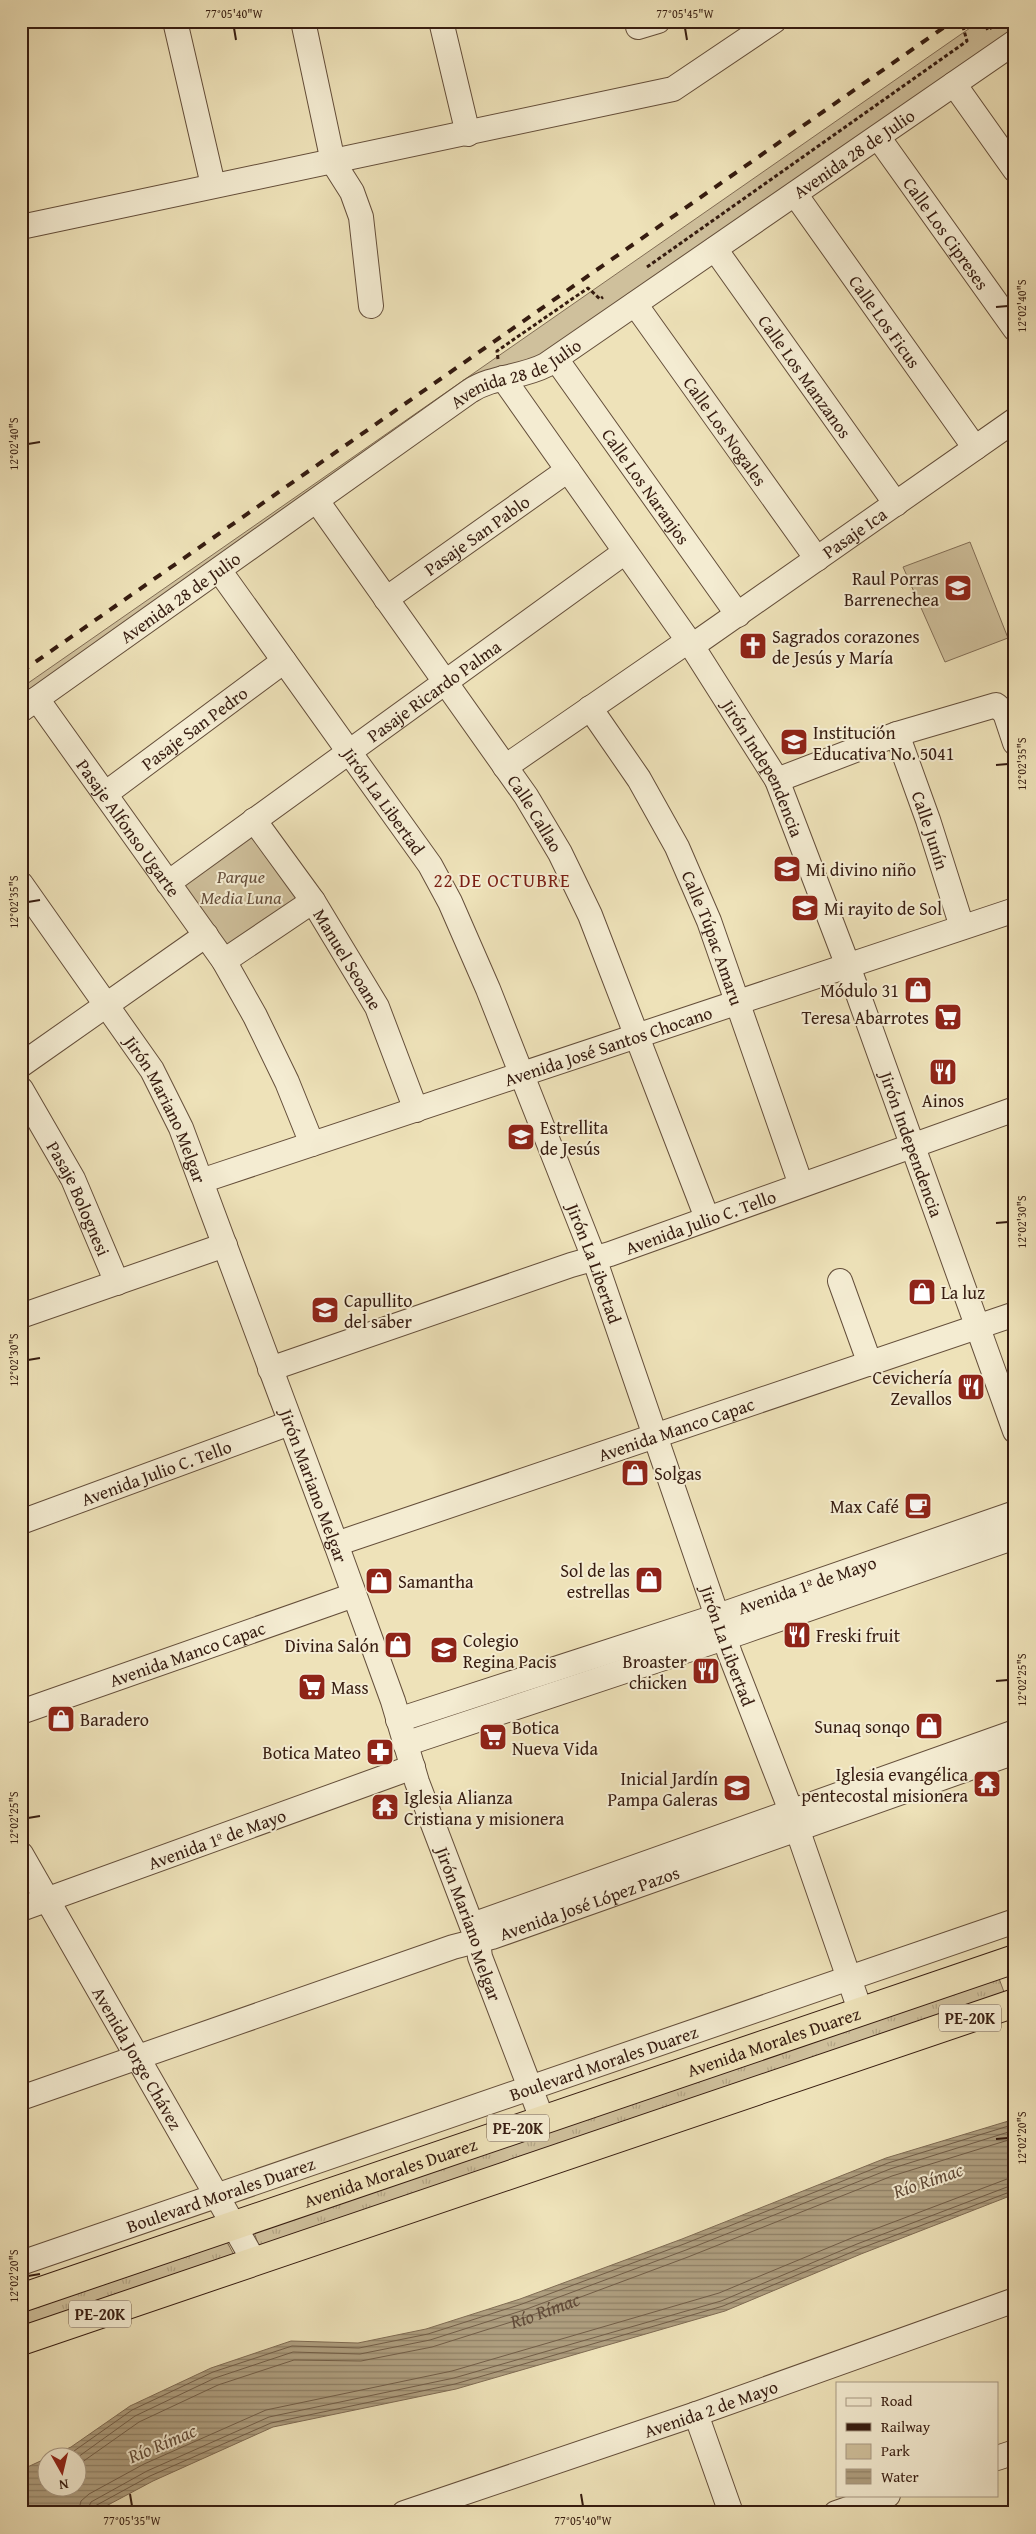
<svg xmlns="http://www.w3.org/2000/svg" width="1036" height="2534" font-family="'Gentium Book Plus',serif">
<defs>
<pattern id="grass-tufts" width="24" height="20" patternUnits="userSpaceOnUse" patternTransform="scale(1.25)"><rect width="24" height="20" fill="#cfc09c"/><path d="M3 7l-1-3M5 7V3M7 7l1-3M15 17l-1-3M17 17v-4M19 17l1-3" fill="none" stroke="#b2a485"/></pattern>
<pattern id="water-rules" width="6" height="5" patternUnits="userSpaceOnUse" patternTransform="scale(1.25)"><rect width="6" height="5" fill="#af9f80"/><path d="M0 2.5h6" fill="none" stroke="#8f8167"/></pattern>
</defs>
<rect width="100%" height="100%" fill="#eee2b9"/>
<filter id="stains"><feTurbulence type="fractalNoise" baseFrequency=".004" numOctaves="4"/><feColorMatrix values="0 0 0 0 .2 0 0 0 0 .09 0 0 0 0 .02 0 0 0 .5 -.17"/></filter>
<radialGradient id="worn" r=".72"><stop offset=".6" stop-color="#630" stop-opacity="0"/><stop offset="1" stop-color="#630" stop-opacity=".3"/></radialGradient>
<path fill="url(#grass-tufts)" stroke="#826e56" d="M997 1973 1004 1992 267 2249 258 2244 253 2229Z
M224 2236 235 2257 21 2329V2306Z"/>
<path fill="#cfc09c" stroke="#826e56" d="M980 21H1015V36L533 367 491 379 21 703V688Z
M970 542 1008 638 945 662 903 567Z
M253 828 299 897 225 946 178 880Z"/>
<path fill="url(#water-rules)" stroke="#7f6b53" d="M1015 2119V2194L861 2254 725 2311 456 2389 273 2427 153 2481 93 2513H21V2470L47 2458 48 2486H78V2456H51L71 2447 130 2406 211 2368 291 2341 358 2343 426 2329 520 2299 682 2239 886 2158Z"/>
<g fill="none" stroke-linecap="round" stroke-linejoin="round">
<g stroke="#725e48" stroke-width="1">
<path d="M63 2456 74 2451 132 2410 213 2372 292 2346 359 2348 428 2334 522 2304 684 2244 888 2163 1015 2124"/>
<path d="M78 2457 135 2416 215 2378 293 2352 360 2354 430 2340 524 2310 686 2250 890 2169 1015 2130"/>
<path id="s1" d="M78 2465 139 2422 218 2385 294 2360 361 2361 432 2347 527 2317 688 2257 892 2176 1015 2138"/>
<path d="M78 2513 81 2501 89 2494 144 2464 266 2410 452 2371 719 2293 854 2237 1015 2176"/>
<path d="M86 2513 91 2502 147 2471 269 2417 454 2378 721 2301 857 2244 1015 2184"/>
<path d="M92 2513 95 2506 150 2476 271 2423 455 2384 723 2306 859 2249 1015 2190"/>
</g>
<defs>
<g id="minor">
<path d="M175 21 213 185"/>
<path d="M303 21 333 162 352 192 361 217 371 306"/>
<path d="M441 21 468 134"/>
<path d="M638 27 658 21"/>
<path d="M954 84 1015 170"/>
<path id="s2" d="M878 137 1015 329"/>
<path id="s3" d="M795 194 975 448"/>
<path d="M21 227 673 89 774 21"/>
<path id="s4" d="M715 249 896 504"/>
<path id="s5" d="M635 304 817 559"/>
<path id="s6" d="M556 359 738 615"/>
<path id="s7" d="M503 378 692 646 777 780 848 966 1015 1431"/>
<path id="s8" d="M317 501 526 796 560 853 590 915 707 1218"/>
<path id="s9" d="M219 570 430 865 450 902 488 989 594 1258 730 1654 791 1811 860 2010"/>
<path id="s10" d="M386 599 568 470"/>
<path id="s11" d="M692 646 1015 420"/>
<path id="s12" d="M37 699 224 961 255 1016 287 1082 312 1144"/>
<path id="s13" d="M590 708 639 779 677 847 709 921 801 1185"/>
<path id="s14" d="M21 710 470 391C493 376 521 378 546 365L1015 42"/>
<path id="s15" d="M897 734 928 820 962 927"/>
<path d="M505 767 688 641"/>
<path d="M777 780 897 734 996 705 1005 713 1015 743"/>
<path id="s16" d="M105 794 284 661"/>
<path id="s17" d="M254 820 313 901 377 1007 416 1110"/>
<path id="s18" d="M168 883 625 552"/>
<path id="s19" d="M21 884 152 1070 181 1128 336 1544 393 1701 417 1782 478 1942 480 1957 542 2119"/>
<path d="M224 961 313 901"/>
<path d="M21 1065 206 935"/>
<path id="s20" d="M21 1089 73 1179 117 1283"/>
<path id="s21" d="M201 1181 1015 910"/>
<path d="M840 1281 870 1364"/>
<path d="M21 1316 225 1245"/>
<path id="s22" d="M270 1369 571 1265 610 1254 1015 1109"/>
<path id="s23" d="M21 1522 290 1423"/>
<path id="s24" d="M336 1544 1015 1314"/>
<path id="s25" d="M21 1712 354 1595"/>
<path d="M398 1720 718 1616 1015 1513"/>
<path d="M405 1744 742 1632 1015 1537"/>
<path id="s26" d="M21 1854 254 2261"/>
<path d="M21 1909 413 1767"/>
<path d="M472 1925 1015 1732"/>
<path id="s27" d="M21 2098 453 1947 492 1937 1015 1752"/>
<path id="s28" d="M21 2263 1015 1921"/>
<path d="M696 2414 731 2513"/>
<path d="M997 2458 1015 2452"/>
<path id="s29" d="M404 2513 696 2414 1015 2300"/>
<path d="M836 2513 888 2495"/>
</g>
<g id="highway">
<path id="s30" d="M21 2298 1015 1959"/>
<path d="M21 2341 1015 2003"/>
</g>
</defs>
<use href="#minor" stroke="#644e3a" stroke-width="26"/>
<use href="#highway" stroke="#361c10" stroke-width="30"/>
<path stroke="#361c10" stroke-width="3" stroke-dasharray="4 2.5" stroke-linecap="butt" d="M982 21 988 30 1000 21
M647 267 967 41 963 27 971 21
M498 359 497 351 588 288 600 299 603 297"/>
<use href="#minor" stroke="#f4ecd2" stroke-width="24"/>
<use href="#highway" stroke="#eee2b9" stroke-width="28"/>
<path stroke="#361c10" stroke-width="4" stroke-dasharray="9 9" stroke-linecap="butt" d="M21 672 953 21"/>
</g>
<path fill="none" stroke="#361c10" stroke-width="2" d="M234 28 236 40M685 28 687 40M996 307 1008 306M28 444 40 442M996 765 1008 764M28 902 40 900M996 1223 1008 1222M28 1360 40 1358M996 1681 1008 1680M28 1818 40 1816M996 2139 1008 2138M28 2276 40 2274M130 2494 132 2506M581 2494 583 2506"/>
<defs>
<symbol id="school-square" viewBox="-11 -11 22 22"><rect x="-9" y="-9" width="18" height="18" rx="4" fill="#8f2418" stroke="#f4ecd2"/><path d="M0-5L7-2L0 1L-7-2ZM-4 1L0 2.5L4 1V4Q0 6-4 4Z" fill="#fff"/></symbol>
<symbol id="church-square" viewBox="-11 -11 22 22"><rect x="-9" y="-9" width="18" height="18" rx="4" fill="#8f2418" stroke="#f4ecd2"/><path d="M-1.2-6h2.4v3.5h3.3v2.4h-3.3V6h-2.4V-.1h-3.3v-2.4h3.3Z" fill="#fff"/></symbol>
<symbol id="shop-square" viewBox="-11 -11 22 22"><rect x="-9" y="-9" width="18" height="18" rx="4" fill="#8f2418" stroke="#f4ecd2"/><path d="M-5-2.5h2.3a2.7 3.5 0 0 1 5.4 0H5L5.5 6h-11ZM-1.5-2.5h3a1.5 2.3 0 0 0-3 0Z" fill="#fff"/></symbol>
<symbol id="supermarket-square" viewBox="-11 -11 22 22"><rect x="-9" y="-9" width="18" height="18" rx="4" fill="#8f2418" stroke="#f4ecd2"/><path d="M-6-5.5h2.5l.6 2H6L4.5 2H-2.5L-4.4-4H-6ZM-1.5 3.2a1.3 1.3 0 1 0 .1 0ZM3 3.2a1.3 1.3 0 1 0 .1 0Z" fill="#fff"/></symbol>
<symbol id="restaurant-square" viewBox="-11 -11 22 22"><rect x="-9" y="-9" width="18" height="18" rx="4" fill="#8f2418" stroke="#f4ecd2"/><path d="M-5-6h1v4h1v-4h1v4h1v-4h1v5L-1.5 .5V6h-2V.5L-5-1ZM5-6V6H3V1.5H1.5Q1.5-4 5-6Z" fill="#fff"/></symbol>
<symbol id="cafe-square" viewBox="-11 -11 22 22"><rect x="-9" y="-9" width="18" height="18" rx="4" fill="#8f2418" stroke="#f4ecd2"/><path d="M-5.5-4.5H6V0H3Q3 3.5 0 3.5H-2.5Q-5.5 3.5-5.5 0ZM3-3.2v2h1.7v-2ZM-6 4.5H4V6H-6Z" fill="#fff"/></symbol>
<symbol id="pharmacy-square" viewBox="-11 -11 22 22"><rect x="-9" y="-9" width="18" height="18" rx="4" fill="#8f2418" stroke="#f4ecd2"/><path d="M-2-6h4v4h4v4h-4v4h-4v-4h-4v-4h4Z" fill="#fff"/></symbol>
<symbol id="temple-square" viewBox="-11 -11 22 22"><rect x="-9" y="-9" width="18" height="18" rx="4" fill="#8f2418" stroke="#f4ecd2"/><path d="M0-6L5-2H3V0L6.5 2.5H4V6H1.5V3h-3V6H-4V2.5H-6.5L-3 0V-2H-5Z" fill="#fff"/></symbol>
</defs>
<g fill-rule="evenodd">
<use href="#school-square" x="942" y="572" width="32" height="32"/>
<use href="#church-square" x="737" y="630" width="32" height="32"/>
<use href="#school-square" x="778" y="726" width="32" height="32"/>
<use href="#school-square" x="771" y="853" width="32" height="32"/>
<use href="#school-square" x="789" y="892" width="32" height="32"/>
<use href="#shop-square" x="902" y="974" width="32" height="32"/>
<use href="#supermarket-square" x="932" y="1001" width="32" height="32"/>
<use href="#restaurant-square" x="927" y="1056" width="32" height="32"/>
<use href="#school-square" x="505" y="1121" width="32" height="32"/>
<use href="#shop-square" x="906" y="1276" width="32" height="32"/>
<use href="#school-square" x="309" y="1294" width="32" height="32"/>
<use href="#restaurant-square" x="955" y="1371" width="32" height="32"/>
<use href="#shop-square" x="619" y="1457" width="32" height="32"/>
<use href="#cafe-square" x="902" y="1490" width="32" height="32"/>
<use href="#shop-square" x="633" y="1564" width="32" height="32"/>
<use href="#shop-square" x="363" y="1565" width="32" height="32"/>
<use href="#restaurant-square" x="781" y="1619" width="32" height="32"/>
<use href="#shop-square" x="382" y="1629" width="32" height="32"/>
<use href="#school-square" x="428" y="1634" width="32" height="32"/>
<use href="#restaurant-square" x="690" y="1655" width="32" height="32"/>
<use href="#supermarket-square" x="296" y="1671" width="32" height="32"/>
<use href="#shop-square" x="45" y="1703" width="32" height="32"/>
<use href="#shop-square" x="913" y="1710" width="32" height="32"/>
<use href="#supermarket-square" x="477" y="1721" width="32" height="32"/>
<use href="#pharmacy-square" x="364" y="1736" width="32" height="32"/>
<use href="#temple-square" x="971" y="1768" width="32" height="32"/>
<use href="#school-square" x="721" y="1772" width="32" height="32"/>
<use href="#temple-square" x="369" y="1791" width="32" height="32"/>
</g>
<g text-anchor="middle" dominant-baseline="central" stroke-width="4" stroke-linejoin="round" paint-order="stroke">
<g fill="#f4ecd2" stroke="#6f5a4a" stroke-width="1">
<rect x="939" y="2004.5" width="62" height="27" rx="4"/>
<rect x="487" y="2114.5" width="62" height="27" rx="4"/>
<rect x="69" y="2300.5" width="62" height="27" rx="4"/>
</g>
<g font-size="16" font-weight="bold" fill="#361c10">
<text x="970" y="2018">PE-20K</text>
<text x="518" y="2128">PE-20K</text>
<text x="100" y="2314">PE-20K</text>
</g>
<g font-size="18" fill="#361c10" stroke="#f4ecd2">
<text stroke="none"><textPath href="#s14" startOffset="1005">Avenida 28 de Julio</textPath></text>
<text stroke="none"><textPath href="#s2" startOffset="118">Calle Los Cipreses</textPath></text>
<text stroke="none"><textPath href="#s3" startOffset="156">Calle Los Ficus</textPath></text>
<text stroke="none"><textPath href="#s14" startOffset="600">Avenida 28 de Julio</textPath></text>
<text stroke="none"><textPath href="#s4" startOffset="156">Calle Los Manzanos</textPath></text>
<text stroke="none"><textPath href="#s5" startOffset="156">Calle Los Nogales</textPath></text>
<text stroke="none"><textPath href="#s6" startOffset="156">Calle Los Naranjos</textPath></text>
<text stroke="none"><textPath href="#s11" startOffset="198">Pasaje Ica</textPath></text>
<text stroke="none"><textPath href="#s10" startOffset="111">Pasaje San Pablo</textPath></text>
<text stroke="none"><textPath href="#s14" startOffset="195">Avenida 28 de Julio</textPath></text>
<text stroke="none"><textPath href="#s18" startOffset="328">Pasaje Ricardo Palma</textPath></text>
<text stroke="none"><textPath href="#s16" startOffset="111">Pasaje San Pedro</textPath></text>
<text stroke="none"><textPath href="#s7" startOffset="470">Jirón Independencia</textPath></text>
<text stroke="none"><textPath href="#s9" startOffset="284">Jirón La Libertad</textPath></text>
<text stroke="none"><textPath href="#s8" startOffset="381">Calle Callao</textPath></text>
<text stroke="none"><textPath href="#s12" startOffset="158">Pasaje Alfonso Ugarte</textPath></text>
<text stroke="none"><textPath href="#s15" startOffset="102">Calle Junín</textPath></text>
<text stroke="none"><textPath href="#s13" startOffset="262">Calle Túpac Amaru</textPath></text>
<text stroke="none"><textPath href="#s17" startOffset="168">Manuel Seoane</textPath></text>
<text stroke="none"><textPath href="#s21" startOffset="429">Avenida José Santos Chocano</textPath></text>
<text stroke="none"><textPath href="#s19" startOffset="269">Jirón Mariano Melgar</textPath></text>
<text stroke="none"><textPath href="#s7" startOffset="875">Jirón Independencia</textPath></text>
<text stroke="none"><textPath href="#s20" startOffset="124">Pasaje Bolognesi</textPath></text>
<text stroke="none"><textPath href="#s22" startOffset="455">Avenida Julio C. Tello</textPath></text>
<text stroke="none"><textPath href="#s9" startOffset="794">Jirón La Libertad</textPath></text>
<text stroke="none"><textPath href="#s24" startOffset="359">Avenida Manco Capac</textPath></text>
<text stroke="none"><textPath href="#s23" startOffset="144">Avenida Julio C. Tello</textPath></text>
<text stroke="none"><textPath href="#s19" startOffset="674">Jirón Mariano Melgar</textPath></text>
<text transform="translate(807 1585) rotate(-19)">Avenida 1º de Mayo</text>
<text stroke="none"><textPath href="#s9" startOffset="1199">Jirón La Libertad</textPath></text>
<text stroke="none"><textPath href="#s25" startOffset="176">Avenida Manco Capac</textPath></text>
<text transform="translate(217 1839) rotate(-20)">Avenida 1º de Mayo</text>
<text stroke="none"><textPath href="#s27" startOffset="601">Avenida José López Pazos</textPath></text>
<text stroke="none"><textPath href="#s19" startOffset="1139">Jirón Mariano Melgar</textPath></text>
<text stroke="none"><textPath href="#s30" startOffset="795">Avenida Morales Duarez</textPath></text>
<text stroke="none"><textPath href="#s26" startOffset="235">Avenida Jorge Chávez</textPath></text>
<text stroke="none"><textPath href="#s28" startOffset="616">Boulevard Morales Duarez</textPath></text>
<text stroke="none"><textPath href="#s30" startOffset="390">Avenida Morales Duarez</textPath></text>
<text stroke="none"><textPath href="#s28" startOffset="211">Boulevard Morales Duarez</textPath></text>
<text stroke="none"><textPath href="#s29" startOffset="324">Avenida 2 de Mayo</textPath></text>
</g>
<g font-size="18" fill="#361c10" stroke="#f4ecd2" text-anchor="start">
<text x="939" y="578" text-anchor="end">Raul Porras<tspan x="939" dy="21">Barrenechea</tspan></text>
<text x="772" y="636">Sagrados corazones<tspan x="772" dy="21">de Jesús y María</tspan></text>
<text x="813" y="732">Institución<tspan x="813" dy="21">Educativa No. 5041</tspan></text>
<text x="806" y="869">Mi divino niño</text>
<text x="824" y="908">Mi rayito de Sol</text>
<text x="899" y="990" text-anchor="end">Módulo 31</text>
<text x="929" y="1017" text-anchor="end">Teresa Abarrotes</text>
<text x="943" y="1100" text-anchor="middle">Ainos</text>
<text x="540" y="1127">Estrellita<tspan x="540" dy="21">de Jesús</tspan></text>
<text x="941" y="1292">La luz</text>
<text x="344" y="1300">Capullito<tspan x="344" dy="21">del saber</tspan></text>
<text x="952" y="1377" text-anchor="end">Cevichería<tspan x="952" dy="21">Zevallos</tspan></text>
<text x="654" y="1473">Solgas</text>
<text x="899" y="1506" text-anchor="end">Max Café</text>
<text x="630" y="1570" text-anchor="end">Sol de las<tspan x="630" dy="21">estrellas</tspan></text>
<text x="398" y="1581">Samantha</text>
<text x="816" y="1635">Freski fruit</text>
<text x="463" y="1640">Colegio<tspan x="463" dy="21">Regina Pacis</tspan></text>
<text x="379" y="1645" text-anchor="end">Divina Salón</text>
<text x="687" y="1661" text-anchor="end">Broaster<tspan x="687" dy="21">chicken</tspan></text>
<text x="331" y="1687">Mass</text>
<text x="80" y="1719">Baradero</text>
<text x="910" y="1726" text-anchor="end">Sunaq sonqo</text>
<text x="512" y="1727">Botica<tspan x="512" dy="21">Nueva Vida</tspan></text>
<text x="361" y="1752" text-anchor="end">Botica Mateo</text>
<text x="968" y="1774" text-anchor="end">Iglesia evangélica<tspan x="968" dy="21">pentecostal misionera</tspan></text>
<text x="718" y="1778" text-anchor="end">Inicial Jardín<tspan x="718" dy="21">Pampa Galeras</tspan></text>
<text x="404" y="1797">Iglesia Alianza<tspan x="404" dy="21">Cristiana y misionera</tspan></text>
</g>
<g font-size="18" font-style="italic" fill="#644d3a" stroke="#f4ecd2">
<text x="241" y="876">Parque<tspan x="241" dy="21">Media Luna</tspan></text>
</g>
<g font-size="19" letter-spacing="1" fill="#7a1f14" stroke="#f4ecd2">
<text x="502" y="880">22 DE OCTUBRE</text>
</g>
<g font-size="19" font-style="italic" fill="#604a37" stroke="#f4ecd2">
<text transform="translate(928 2180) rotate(-19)">Río Rímac</text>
<text stroke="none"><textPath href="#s1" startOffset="500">Río Rímac</textPath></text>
<text transform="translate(162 2443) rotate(-23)">Río Rímac</text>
</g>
</g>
<rect width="1036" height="2534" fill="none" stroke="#eee2b9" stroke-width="55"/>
<rect x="836" y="2382" width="162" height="115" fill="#f4ecd2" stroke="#a89984"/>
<rect x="846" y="2398" width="25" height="8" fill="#f4ecd2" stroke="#a89984"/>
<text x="881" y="2406" font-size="15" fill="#361c10">Road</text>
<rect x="846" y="2423" width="25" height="8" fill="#361c10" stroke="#a89984"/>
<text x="881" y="2432" font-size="15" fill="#361c10">Railway</text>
<rect x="846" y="2444" width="25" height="15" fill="#cfc09c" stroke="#a89984"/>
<text x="881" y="2456" font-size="15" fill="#361c10">Park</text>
<rect x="846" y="2469" width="25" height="15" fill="url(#water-rules)" stroke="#a89984"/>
<text x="881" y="2482" font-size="15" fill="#361c10">Water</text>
<g transform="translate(62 2472) rotate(172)"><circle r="24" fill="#f4ecd2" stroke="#a89984"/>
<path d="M0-4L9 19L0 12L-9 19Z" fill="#8f2418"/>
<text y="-8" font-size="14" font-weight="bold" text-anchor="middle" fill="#361c10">N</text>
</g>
<rect x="28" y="28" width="980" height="2478" fill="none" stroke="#361c10" stroke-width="2"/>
<g font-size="12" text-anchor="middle" fill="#361c10">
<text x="234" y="18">77°05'40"W</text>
<text x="685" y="18">77°05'45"W</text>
<text transform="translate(1022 306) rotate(-90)" y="4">12°02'40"S</text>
<text transform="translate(14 444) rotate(-90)" y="4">12°02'40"S</text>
<text transform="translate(1022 764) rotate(-90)" y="4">12°02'35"S</text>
<text transform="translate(14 902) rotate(-90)" y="4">12°02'35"S</text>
<text transform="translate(1022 1222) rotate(-90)" y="4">12°02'30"S</text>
<text transform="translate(14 1360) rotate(-90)" y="4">12°02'30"S</text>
<text transform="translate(1022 1680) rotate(-90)" y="4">12°02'25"S</text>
<text transform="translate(14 1818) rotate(-90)" y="4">12°02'25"S</text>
<text transform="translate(1022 2138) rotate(-90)" y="4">12°02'20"S</text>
<text transform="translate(14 2276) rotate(-90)" y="4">12°02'20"S</text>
<text x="132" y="2525">77°05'35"W</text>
<text x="583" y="2525">77°05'40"W</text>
</g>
<rect width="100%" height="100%" filter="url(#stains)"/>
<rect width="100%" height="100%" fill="url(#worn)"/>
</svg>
